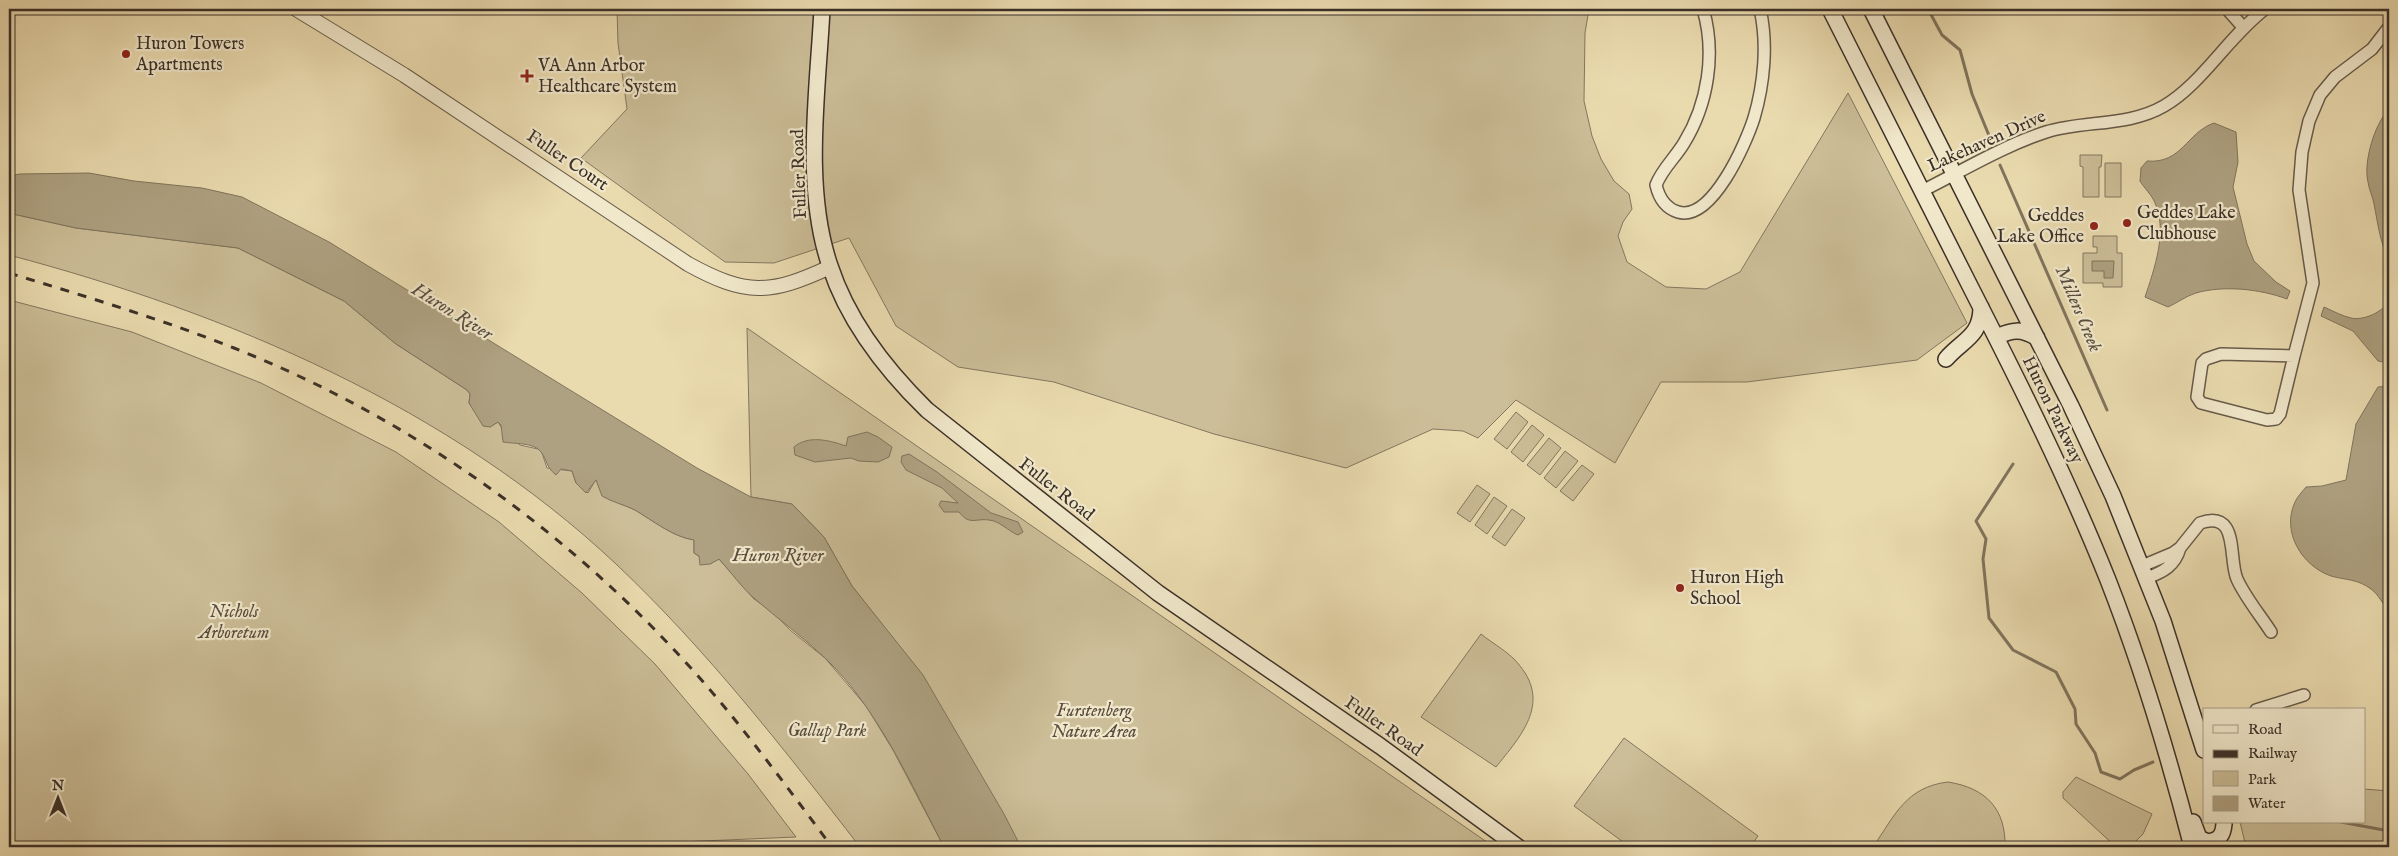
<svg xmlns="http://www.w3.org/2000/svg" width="2398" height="856" font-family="'IM FELL English',serif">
<rect width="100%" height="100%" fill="#eadbaf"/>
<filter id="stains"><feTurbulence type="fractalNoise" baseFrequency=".004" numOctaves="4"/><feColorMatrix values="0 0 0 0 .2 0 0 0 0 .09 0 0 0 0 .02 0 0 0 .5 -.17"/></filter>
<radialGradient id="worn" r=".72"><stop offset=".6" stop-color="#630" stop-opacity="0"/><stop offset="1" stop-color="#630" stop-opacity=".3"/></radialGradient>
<path fill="#ccbe98" stroke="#847760" d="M617 9H1589L1585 33 1584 101 1592 136 1601 159 1614 181 1629 194 1632 209 1623 222 1618 236 1627 262 1666 287 1706 289 1740 272 1848 93 1967 323 1917 360 1747 382H1661L1615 463 1516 400 1478 438 1463 431 1433 429 1346 468 1214 434 1054 382 958 367 896 326 849 238 774 263 725 262 581 158 627 109 618 43Z
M2080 155H2102L2101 167H2099V197H2083V167L2080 166Z
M2105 163H2121V197H2105Z
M13 214 76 228 238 248 344 301 396 344 467 390 470 394 469 403 481 420 490 427 498 422 503 430 520 445 538 449 542 453 547 468 572 471 576 483 588 493 596 479 603 496C613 502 625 505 635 510 652 520 673 537 694 540V553L710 564 719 559 754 599 774 613 790 630 825 658 866 706 893 750 944 847H860C784 749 707 650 616 564 449 407 228 313 9 255V215Z
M2093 236H2117V253H2122V287H2103V283H2083V253H2097V247H2093Z
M9 300 132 332 261 383 396 452 499 522 582 593 655 664 748 774 796 837 561 847H9Z
M747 328 1494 847H1021L885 628 852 586 824 537 792 504 751 497Z
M1516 412 1528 422 1507 449 1494 439Z
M1532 425 1544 435 1523 462 1511 452Z
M1549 438 1561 448 1540 475 1527 465Z
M1565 451 1578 461 1556 488 1544 478Z
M1582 465 1594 474 1573 501 1560 491Z
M1477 485 1490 494 1470 522 1457 513Z
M1494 497 1507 506 1487 534 1475 525Z
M1512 509 1525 518 1505 546 1492 537Z
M1481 634C1493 644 1511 653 1520 666 1551 704 1520 737 1496 767L1421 717Z
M1624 738 1758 836 1750 847H1630L1574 806Z
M2076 777 2152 814 2143 834 2130 847H2116L2063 798V792Z
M1948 782C1986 788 2006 809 2005 847H1873C1895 815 1906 787 1948 782Z
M2364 789 2389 791V847H2246L2240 822H2364Z"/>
<path fill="#aea181" stroke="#80745d" d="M2389 109V260C2380 243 2378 224 2374 204 2373 197 2369 190 2368 182 2363 162 2375 123 2389 109Z
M2214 123 2236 132 2238 162 2233 187 2247 244 2254 261 2276 282 2290 291 2287 299C2260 289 2224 285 2196 293 2186 296 2177 303 2168 307L2145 297C2154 270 2168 231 2155 203 2152 195 2144 188 2140 181L2141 168 2147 161C2182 164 2186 133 2214 123Z
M89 173 134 181 202 188 242 197 329 242 697 468 751 497 792 504 824 537 852 586 923 675 1004 814 1021 847H944C911 784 877 707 825 658 803 637 778 619 755 599 742 588 731 572 719 559L710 564 700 565 699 556 694 553V540C673 537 652 520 635 510 625 505 612 502 602 496L596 480 586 493 576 483 572 471 561 469 556 475C545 466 548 461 541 452 534 442 513 444 503 442L501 425 498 422 490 427 483 426 469 403 470 394 467 390 396 344 344 301 238 248 76 228 13 214 9 215V176L20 174Z
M2092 261H2114L2113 278H2104V271H2092Z
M2389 300V363L2378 361 2353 331 2321 316 2324 307C2333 311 2342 316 2351 318 2363 321 2384 312 2389 300Z
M2389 386V613C2384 605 2378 594 2371 589 2358 579 2345 580 2331 576 2302 566 2281 532 2295 502 2297 497 2302 492 2306 487L2322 486 2346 480 2356 424 2378 387Z
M867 432 878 437 892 447 889 457 878 462 859 461 851 458 815 462 795 455 794 447C808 435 829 440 846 446L848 437Z
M909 454 937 472 991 513 1018 522 1023 532 1018 535C1008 531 1000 521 989 520 975 518 970 526 959 512H944L939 505 941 501 958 503 942 488 906 470 901 462 902 456Z"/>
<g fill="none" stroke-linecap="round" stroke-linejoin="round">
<path stroke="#80745d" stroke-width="3" d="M1928 9 1942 35 1960 50 1972 94 1990 138
M2000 165 2107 410
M2013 464 1976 521 1986 539 1983 559 1989 618 2013 650 2056 672 2075 709 2076 724 2095 753 2101 772 2120 779 2134 770 2153 762
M2341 822 2389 831"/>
<defs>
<path id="minor" d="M1703 9C1716 53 1708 104 1684 143 1675 158 1662 169 1656 185 1659 198 1665 208 1678 212 1712 222 1746 143 1754 118 1764 84 1768 44 1760 9
M2227 9 2243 27
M1922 191C1962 171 2003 146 2046 132 2084 120 2128 127 2164 106 2201 85 2229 36 2265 9
M2221 354 2294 356 2280 414 2276 419 2267 420 2201 403 2197 397 2202 363 2206 359Z
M2294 356 2313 283 2299 190 2302 152 2309 121 2320 95 2335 77 2372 49 2389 27
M2180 548 2200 523C2240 509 2228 559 2237 579 2245 597 2260 615 2271 632
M2142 566 2173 553 2180 548C2175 566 2163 572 2147 578
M2256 710 2304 695"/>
<path id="tertiary" d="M296 9 404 75 688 264C746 296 770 295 830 267"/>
<path id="secondary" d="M822 9C818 90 803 187 830 266 848 321 886 370 927 410L1158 593 1380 746 1518 847
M1830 9C1877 102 1924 195 1971 288 2020 384 2068 480 2108 580 2142 667 2169 757 2192 847
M1871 9 2071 406 2113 496 2163 621 2204 750
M1996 337C2012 330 2021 328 2037 338
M1946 359C1962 340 1981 337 1981 307
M2193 822 2199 838 2208 842C2219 840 2223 836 2224 824"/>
</defs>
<use href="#minor" stroke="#675b4a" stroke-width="14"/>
<use href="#tertiary" stroke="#675b4a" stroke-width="16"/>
<use href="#secondary" stroke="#3b3028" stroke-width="18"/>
<use href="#minor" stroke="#f1e8cb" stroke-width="11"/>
<use href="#tertiary" stroke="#f1e8cb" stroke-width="14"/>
<use href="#secondary" stroke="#f1e8cb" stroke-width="15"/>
<path stroke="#3b3028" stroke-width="3" stroke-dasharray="9 9" stroke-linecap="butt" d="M9 273C84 296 161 319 234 348 423 423 592 548 722 704 760 750 796 799 832 847"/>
</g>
<g fill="#8f2418" stroke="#f1e8cb" stroke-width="2">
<circle cx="126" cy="54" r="5"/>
<path d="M524.5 68.5h5v5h5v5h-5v5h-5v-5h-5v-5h5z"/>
<circle cx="2127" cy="223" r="5"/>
<circle cx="2094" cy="226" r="5"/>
<circle cx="1680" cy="588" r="5"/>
</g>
<g text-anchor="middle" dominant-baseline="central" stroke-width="4.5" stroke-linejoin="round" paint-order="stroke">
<g font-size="18" fill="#3b3028" stroke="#f1e8cb" text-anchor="start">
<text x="136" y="44">Huron Towers<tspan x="136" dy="21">Apartments</tspan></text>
<text x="538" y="66">VA Ann Arbor<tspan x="538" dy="21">Healthcare System</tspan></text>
<text x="2137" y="213">Geddes Lake<tspan x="2137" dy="21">Clubhouse</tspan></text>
<text x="2084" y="216" text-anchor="end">Geddes<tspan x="2084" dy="21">Lake Office</tspan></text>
<text x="1690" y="578">Huron High<tspan x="1690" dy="21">School</tspan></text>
</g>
<g font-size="18" fill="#3b3028" stroke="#f1e8cb">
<text transform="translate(1987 142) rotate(-24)">Lakehaven Drive</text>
<text transform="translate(567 161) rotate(34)">Fuller Court</text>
<text transform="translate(800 174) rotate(-92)">Fuller Road</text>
<text transform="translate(2052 410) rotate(64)">Huron Parkway</text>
<text transform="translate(1056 490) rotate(38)">Fuller Road</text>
<text transform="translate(1383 727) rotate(35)">Fuller Road</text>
</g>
<g font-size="18" font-style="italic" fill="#584c3e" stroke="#f1e8cb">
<text x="234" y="612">Nichols<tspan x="234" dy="21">Arboretum</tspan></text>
<text x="1094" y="711">Furstenberg<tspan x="1094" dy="21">Nature Area</tspan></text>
<text x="827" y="731">Gallup Park</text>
</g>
<g font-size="19" font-style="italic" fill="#584c3e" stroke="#f1e8cb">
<text transform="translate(2078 309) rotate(67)">Millers Creek</text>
<text transform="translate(452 312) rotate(32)">Huron River</text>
<text x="778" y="556">Huron River</text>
</g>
</g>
<rect width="2398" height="856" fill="none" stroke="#eadbaf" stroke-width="30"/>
<rect x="10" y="10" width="2378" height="836" fill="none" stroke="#3b3028" stroke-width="2.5"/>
<rect x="15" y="15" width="2368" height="826" fill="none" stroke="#3b3028"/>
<rect x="2203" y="708" width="162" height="115" fill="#f1e8cb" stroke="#a89e8a"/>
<rect x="2213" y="725" width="25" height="8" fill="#f1e8cb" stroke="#a89e8a"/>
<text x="2248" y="734" font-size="15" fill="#3b3028">Road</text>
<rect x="2213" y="750" width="25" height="8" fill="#3b3028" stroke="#a89e8a"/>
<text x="2248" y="758" font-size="15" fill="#3b3028">Railway</text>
<rect x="2213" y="771" width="25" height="15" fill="#ccbe98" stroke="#a89e8a"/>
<text x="2248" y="784" font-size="15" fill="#3b3028">Park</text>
<rect x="2213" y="796" width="25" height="15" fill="#aea181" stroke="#a89e8a"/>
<text x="2248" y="808" font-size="15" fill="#3b3028">Water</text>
<g transform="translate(58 798)" stroke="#f1e8cb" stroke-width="4" paint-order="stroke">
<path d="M0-4L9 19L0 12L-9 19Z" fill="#3b3028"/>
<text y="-8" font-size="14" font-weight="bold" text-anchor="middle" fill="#3b3028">N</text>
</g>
<rect width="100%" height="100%" filter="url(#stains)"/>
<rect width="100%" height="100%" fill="url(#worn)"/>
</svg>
